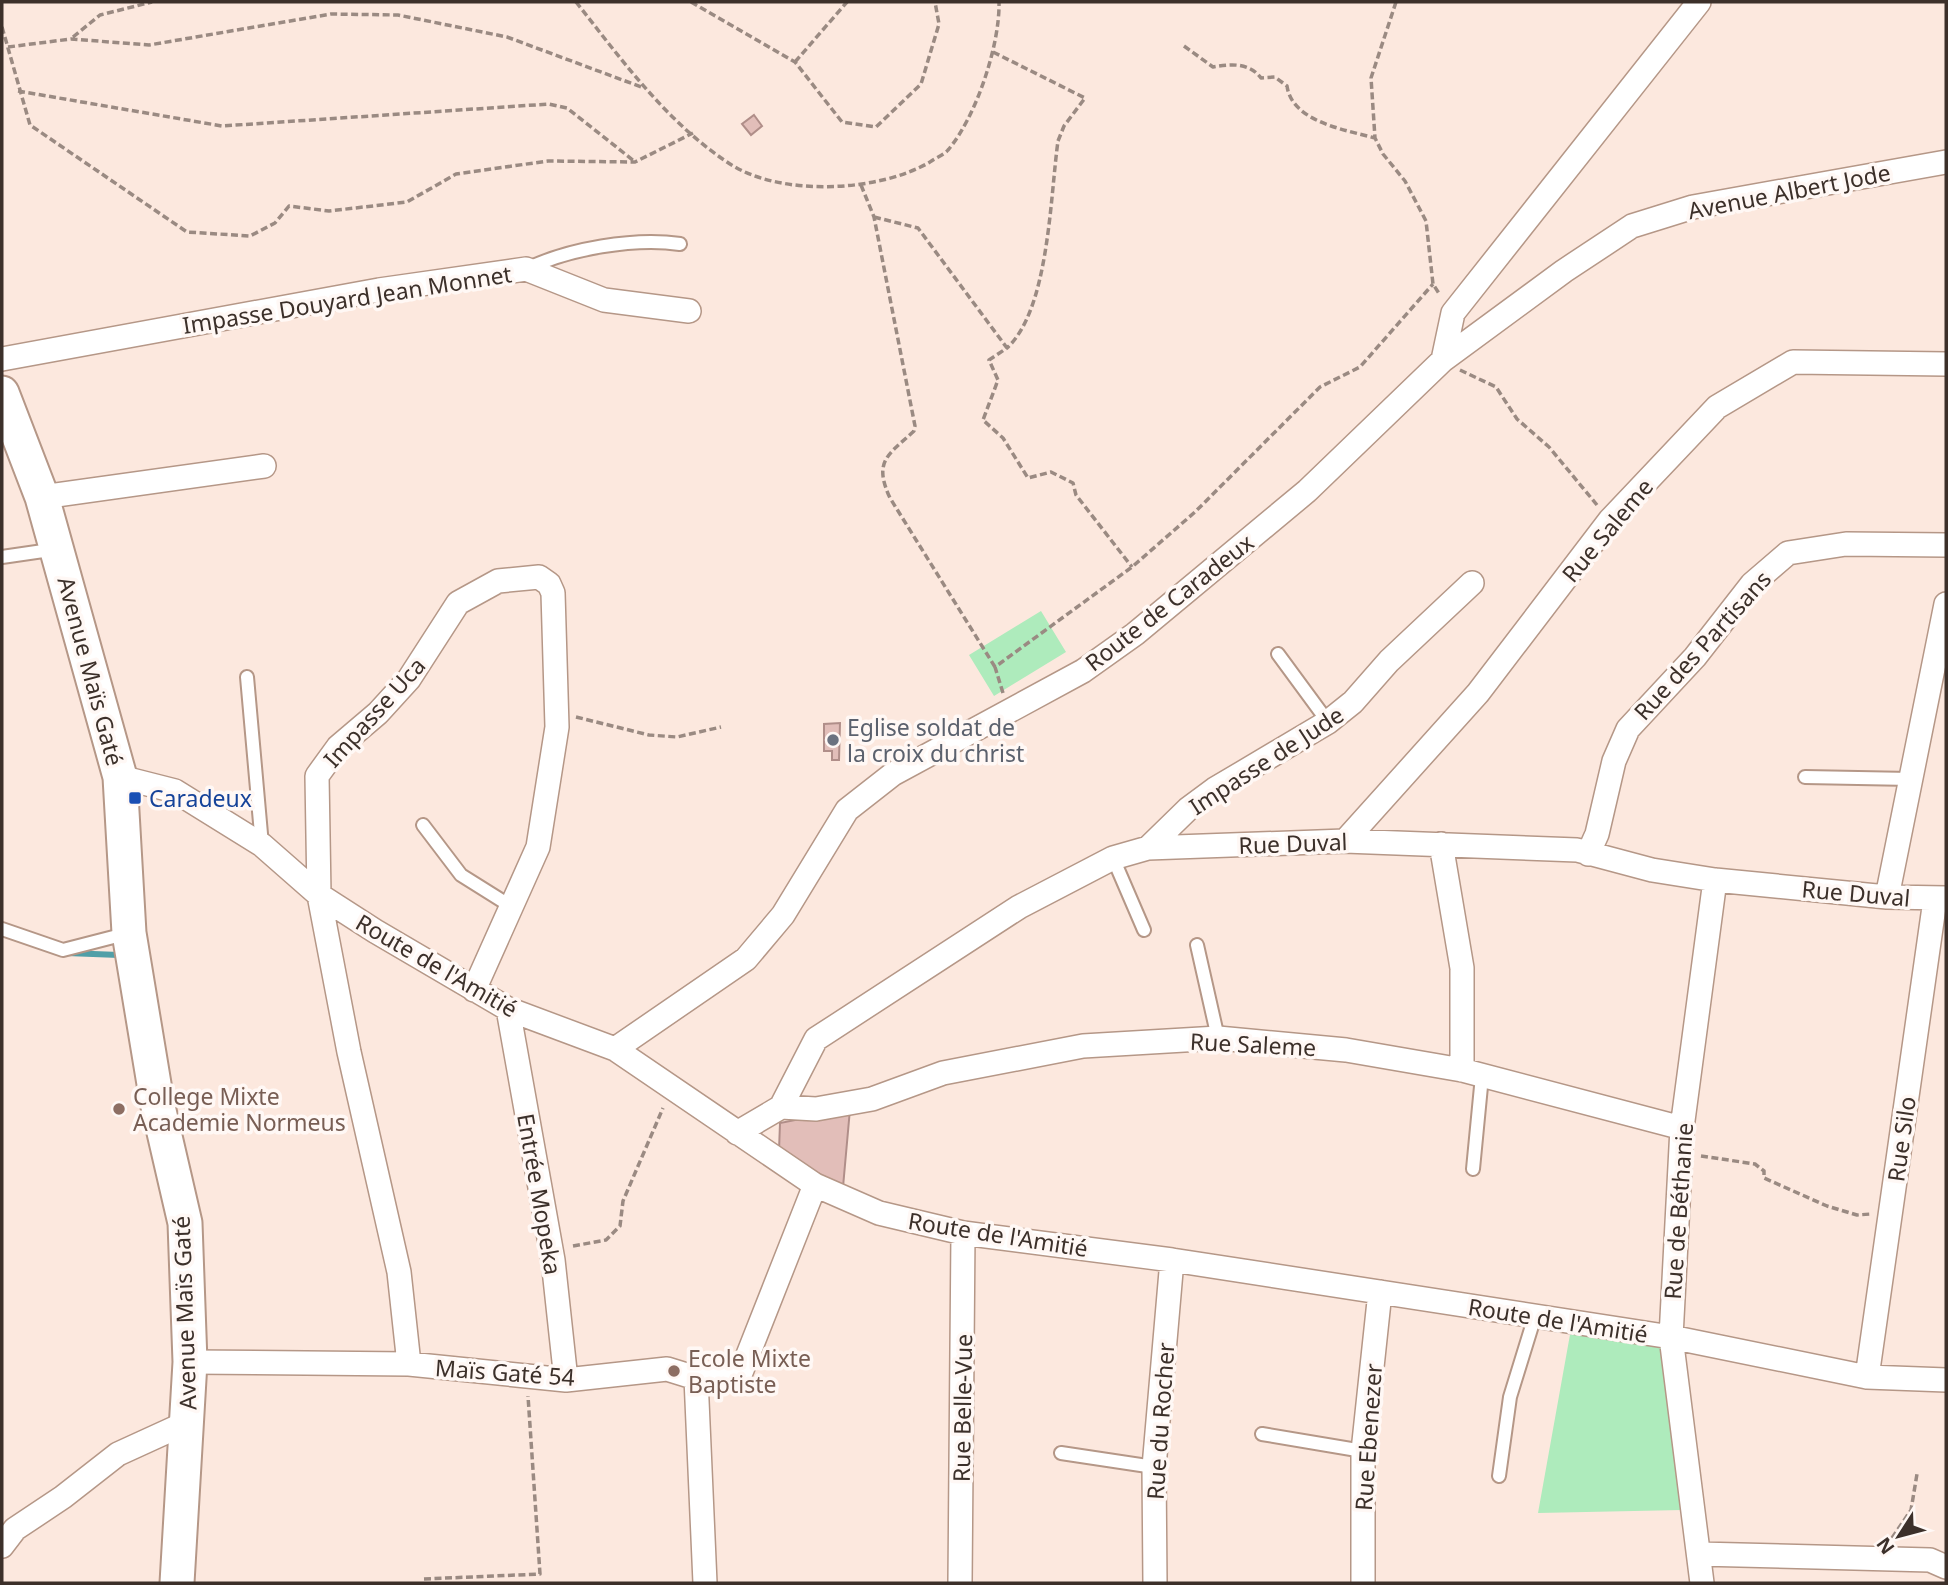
<svg xmlns="http://www.w3.org/2000/svg" width="1948" height="1585" font-family="'Noto Sans',sans-serif">
<rect width="100%" height="100%" fill="#fce8de"/>
<path fill="#aeebbc" d="M1041 611 1066 652 994 696 969 655Z
M1571 1329 1667 1348 1682 1510 1538 1513Z"/>
<g fill="none" stroke-linecap="round" stroke-linejoin="round">
<path stroke="#509fa7" stroke-width="6" d="M67 953 119 955 121 958"/>
</g>
<path fill="#e2beb9" stroke="#b08e89" stroke-width="2" d="M754 115 762 126 751 135 742 124Z
M840 723 839 760H832V751H824V724Z
M850 1109 843 1187 779 1151 780 1123Z"/>
<g fill="none" stroke-linecap="round" stroke-linejoin="round">
<defs>
<path id="lane" d="M527 269C567 249 635 237 680 244
M2 557 57 549
M1278 654 1328 722
M247 677 262 845
M1805 777 1911 779
M423 825 461 875 512 907
M1113 858 1144 930
M2 929 63 950 129 933
M1197 945 1218 1038
M1473 1169 1482 1076
M1262 1434 1363 1451
M1061 1453 1154 1467
M1499 1476 1510 1397 1535 1316"/>
<path id="street" d="M2 359 379 290 526 269 604 300 689 311
M1443 360 1453 313 1699 2
M42 497 264 466
M120 777 175 791 262 845 319 895 375 931 508 1009 615 1049 815 1185 879 1213 963 1233 1172 1260 1671 1337 1867 1377 1946 1380
M1345 841 1478 693 1610 520 1717 407 1793 362 1946 364
M1441 844 1462 968V1070
M1148 848 1188 809 1215 789 1328 722 1353 702 1389 661 1472 583
M1588 854 1597 834 1614 761 1628 729 1695 657 1752 584 1788 553 1846 544 1946 545
M1887 897 1946 604
M508 1009 553 1260 566 1380
M615 1049 746 959 783 915 847 810 893 774 1083 671 1135 634 1307 491 1443 360 1564 271 1632 226 1693 207 1946 162
M781 1107 816 1109 872 1099 943 1073 1083 1046 1218 1038 1346 1050 1462 1070 1682 1128
M737 1133 781 1107 816 1039 1019 907 1113 858 1148 848 1345 841 1577 850 1652 870 1715 880 1887 897 1946 898
M190 1362 409 1364 566 1380 667 1369 696 1378 740 1375 815 1185
M409 1364 399 1272 349 1052 319 895 317 776 338 747 378 713 409 679 458 603 498 581 539 577 549 584 553 593 557 727 538 847 474 990
M1867 1377 1935 900
M696 1378 705 1583
M2 1546 15 1529 63 1497 118 1454 188 1422
M1699 1554 1930 1560 1946 1567
M960 1583 963 1233
M1155 1583 1154 1467 1172 1260
M1363 1583V1451L1380 1292
M1702 1583 1671 1337 1682 1128 1715 880"/>
<path id="secondary" d="M2 393 42 497 120 777 129 933 157 1102 185 1223 190 1362 177 1583"/>
</defs>
<use href="#lane" stroke="#b59787" stroke-width="16"/>
<use href="#street" stroke="#b59787" stroke-width="26"/>
<use href="#secondary" stroke="#b59787" stroke-width="37"/>
<path stroke="#9a8a82" stroke-width="3.5" stroke-dasharray="7 3.5" stroke-linecap="butt" d="M576 2C622 60 667 123 730 164 781 197 879 192 930 162 935 158 944 155 948 150 976 117 1000 45 999 2
M691 2 795 62 842 122 876 127 921 84 939 24 935 2
M1396 2 1371 78 1375 138 1383 154 1405 181 1426 221 1433 284 1440 295
M2 27 30 125 187 232 250 236 275 223 289 206 329 211 407 202 456 174 548 161 635 162 693 133
M73 37 100 15 152 2
M1184 46 1213 67C1230 64 1249 62 1261 78L1275 77 1287 86C1292 122 1346 130 1375 138
M8 47 71 39 149 45 331 14 398 15 507 37 644 88
M993 52 1085 98 1064 126 1058 141C1050 198 1049 309 1007 348
M795 62 847 2
M18 91 222 126 549 104 567 108 634 161
M861 185 874 217 915 426 914 431C888 455 873 461 890 498L995 667
M874 217 918 228 1007 348 989 360 998 380 983 420 1003 438 1028 478 1051 472 1073 483 1076 495 1132 567
M1460 370 1496 387 1517 419 1549 447 1597 505
M1003 693 995 667 1132 567 1195 512 1320 387 1360 367 1433 284
M576 717 649 735 677 737 721 727
M1701 1156 1755 1164 1764 1171V1178L1827 1206 1857 1215 1871 1214
M573 1246 606 1240 620 1226 623 1201 663 1108
M1892 1538 1911 1510 1917 1474
M424 1579 540 1574 528 1396"/>
<use href="#lane" stroke="#fff" stroke-width="12"/>
<use href="#street" stroke="#fff" stroke-width="23"/>
<use href="#secondary" stroke="#fff" stroke-width="33"/>
</g>
<circle fill="#6b7280" stroke="#fff8f5" stroke-width="2.5" cx="833" cy="740" r="7"/>
<rect fill="#1a4fb4" stroke="#fff8f5" stroke-width="2.5" x="128" y="791" width="14" height="14" rx="3.5"/>
<g fill="#8d6e63" stroke="#fff8f5" stroke-width="2.5">
<circle cx="119" cy="1109" r="7"/>
<circle cx="674" cy="1371" r="7"/>
</g>
<g text-anchor="middle" dominant-baseline="central" stroke-width="7" stroke-linejoin="round" paint-order="stroke">
<g font-size="23" fill="#3c302a" stroke="#fff8f5">
<text transform="translate(1789 191) rotate(-11)">Avenue Albert Jode</text>
<text transform="translate(347 299) rotate(-9)">Impasse Douyard Jean Monnet</text>
<text transform="translate(1607 530) rotate(-50)">Rue Saleme</text>
<text transform="translate(1169 602) rotate(-38)">Route de Caradeux</text>
<text transform="translate(1702 645) rotate(-48)">Rue des Partisans</text>
<text transform="translate(91 671) rotate(75)">Avenue Maïs Gaté</text>
<text transform="translate(374 712) rotate(-48)">Impasse Uca</text>
<text transform="translate(1266 760) rotate(-33)">Impasse de Jude</text>
<text transform="translate(1293 843) rotate(-2)">Rue Duval</text>
<text transform="translate(1856 893) rotate(5)">Rue Duval</text>
<text transform="translate(437 965) rotate(30)">Route de l'Amitié</text>
<text transform="translate(1253 1044) rotate(3)">Rue Saleme</text>
<text transform="translate(1901 1139) rotate(-82)">Rue Silo</text>
<text transform="translate(540 1194) rotate(80)">Entrée Mopeka</text>
<text transform="translate(1678 1211) rotate(-86)">Rue de Béthanie</text>
<text transform="translate(998 1234) rotate(9)">Route de l'Amitié</text>
<text transform="translate(184 1313) rotate(-92)">Avenue Maïs Gaté</text>
<text transform="translate(1558 1320) rotate(9)">Route de l'Amitié</text>
<text transform="translate(505 1372) rotate(4)">Maïs Gaté 54</text>
<text transform="translate(962 1408) rotate(-89)">Rue Belle-Vue</text>
<text transform="translate(1160 1421) rotate(-86)">Rue du Rocher</text>
<text transform="translate(1368 1437) rotate(-86)">Rue Ebenezer</text>
</g>
<g font-size="23" fill="#5b616d" stroke="#fff8f5" text-anchor="start">
<text x="847" y="727">Eglise soldat de<tspan x="847" dy="26">la croix du christ</tspan></text>
</g>
<g font-size="23" fill="#164399" stroke="#fff8f5" text-anchor="start">
<text x="149" y="798">Caradeux</text>
</g>
<g font-size="23" fill="#785e54" stroke="#fff8f5" text-anchor="start">
<text x="133" y="1096">College Mixte<tspan x="133" dy="26">Academie Normeus</tspan></text>
<text x="688" y="1358">Ecole Mixte<tspan x="688" dy="26">Baptiste</tspan></text>
</g>
</g>
<rect width="1948" height="1585" fill="none" stroke="#3c302a" stroke-width="7"/>
<g transform="translate(1899 1536) rotate(234)" stroke="#fff8f5" stroke-width="5" paint-order="stroke">
<path d="M0-5L12 26L0 18L-12 26Z" fill="#3c302a"/>
<text y="-10" font-size="19" font-weight="bold" text-anchor="middle" fill="#3c302a">N</text>
</g>
</svg>
